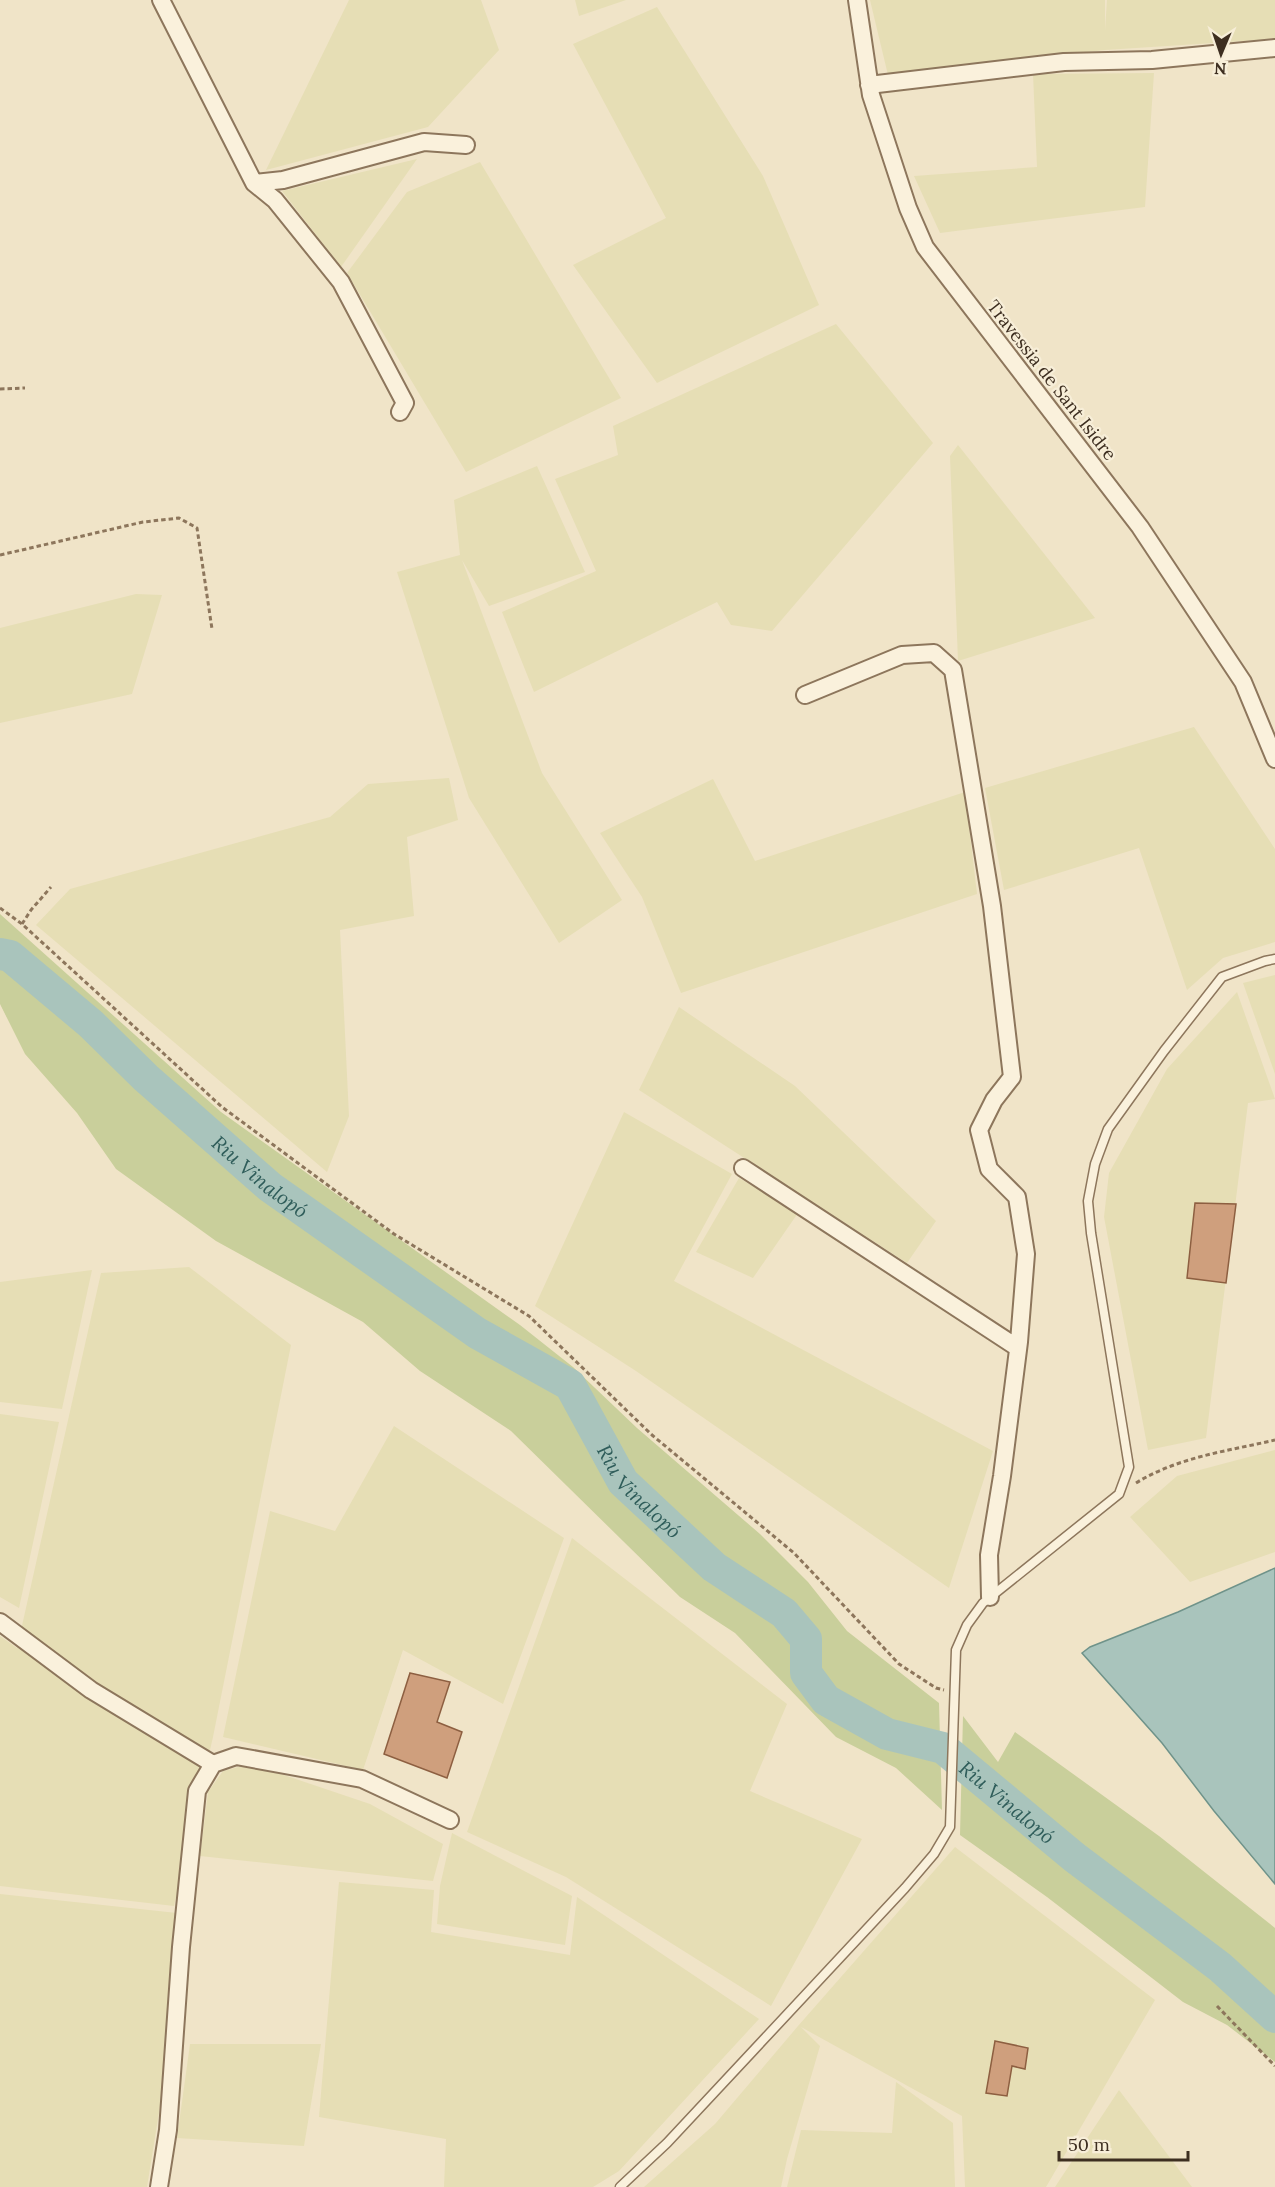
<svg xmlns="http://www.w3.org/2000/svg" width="1275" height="2187" font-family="Lora,serif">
<rect width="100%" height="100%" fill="#f0e4c8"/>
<path fill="#e6deb5" d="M349 0H481L499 50 428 127 266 170Z
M575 0H626L579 16Z
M870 0H1105V30L1107 0H1275V39L1105 50 888 75Z
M657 7 763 176 819 305 657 383 573 265 666 218 573 44Z
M1154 73 1145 207 940 233 914 176 1037 167 1033 74Z
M417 159 341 267 282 191Z
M480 162 621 398 466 472 347 273 407 192Z
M836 324 933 443 772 631 731 625 717 602 534 692 502 612 596 571 555 479 618 455 613 426Z
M958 445 1095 618 958 661 950 456Z
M537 466 585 572 489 606 462 560 542 773 622 900 559 943 469 798 397 572 460 555 454 500Z
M136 594 162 595 132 694 0 723V628Z
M1194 727 1275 849V942L1223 958 1187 990 1139 848 1004 890 985 788Z
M449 778 458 820 407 837 414 916 340 930 349 1116 327 1172 36 925 70 889 330 817 368 784Z
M713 779 755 861 965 792 977 894 681 993 642 897 600 833Z
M1275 975V1074L1243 983Z
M1237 992 1275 1099 1248 1103 1206 1438 1148 1450 1104 1217 1109 1173 1167 1069Z
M679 1007 795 1086 936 1221 907 1263 639 1090Z
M624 1112 732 1174 674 1281 993 1451 949 1588 636 1371 535 1306Z
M739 1178 798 1213 753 1278 696 1252Z
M189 1267 291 1345 213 1737 174 1906 0 1886V1636L17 1648 101 1273Z
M92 1270 62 1409 0 1402V1282Z
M0 1414 59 1422 19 1608 0 1597Z
M394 1426 564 1538 503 1704 403 1650 363 1770 223 1737 270 1511 335 1531Z
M1275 1450V1552L1190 1582 1130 1517 1177 1476Z
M572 1538 787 1704 750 1791 862 1839 771 2006 566 1877 467 1832Z
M242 1766 275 1772 370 1804 443 1844 433 1881 200 1856 208 1792 223 1771Z
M452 1833 572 1896 565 1945 437 1924 440 1886Z
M955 1847 1155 2000 1046 2187H965L962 2116 801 2027 820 2046 787 2159 781 2187H644L715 2124 798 2026Z
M339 1882 434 1890 431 1932 570 1955 577 1897 759 2019 619 2171 593 2187H444L446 2139 319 2117Z
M0 1894 177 1913 162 2094 147 2187H0Z
M190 2044H321L304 2146 177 2138Z
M896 2082 953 2123 955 2187H787L801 2130 892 2133Z
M1119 2090 1192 2187H1055Z"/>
<path fill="#c9cf9b" d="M0 914 221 1112 520 1325 573 1367 637 1428 760 1534 808 1582 847 1631 939 1703 942 1810 896 1768 836 1737 735 1633 680 1597 511 1431 420 1371 363 1322 216 1241 116 1169 77 1113 25 1054 0 1004Z
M963 1716 998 1762 1015 1732 1159 1836 1275 1928V2062L1227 2025 1183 2002 1047 1897 960 1835Z"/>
<path fill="#a9c4bc" stroke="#6f938a" stroke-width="1.5" d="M1275 1568V1884L1214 1811 1162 1743 1082 1653 1090 1647 1178 1612Z"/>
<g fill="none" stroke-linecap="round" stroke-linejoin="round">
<path stroke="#a9c4bc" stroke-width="32" id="s1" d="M0 954 10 956 91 1024 146 1078 270 1187 477 1333 570 1385 623 1482 714 1567 784 1613 806 1639V1673L826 1700 887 1734 943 1748 1074 1857 1220 1967 1275 2017"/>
</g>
<path fill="#cf9f7d" stroke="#8d5f41" stroke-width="1.5" d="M1195 1203 1236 1204 1226 1283 1187 1278Z
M410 1673 450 1682 437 1722 462 1732 447 1778 384 1754Z
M995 2041 1028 2048 1025 2069 1012 2066 1007 2096 986 2093Z"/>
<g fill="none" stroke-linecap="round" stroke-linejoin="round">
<defs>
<path id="lane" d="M620 2187 667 2143 905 1888 934 1854 950 1827 956 1650 967 1625 983 1603 1119 1494 1129 1467 1091 1233 1088 1201 1095 1164 1108 1129 1164 1051 1222 977 1265 961 1275 959"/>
<path id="street" d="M161 0 254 183 283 180 424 142 466 145
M857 0 871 95 908 208 925 247 1140 527 1243 682 1275 759
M869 85 1064 62 1152 60 1275 48
M254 183 275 200 341 282 405 403 400 412
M805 695 902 655 934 653 953 670 992 906 1012 1077 994 1100 979 1130 989 1169 1017 1197 1026 1254 1019 1342 1002 1476 989 1555 990 1597
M743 1168 1018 1348
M0 1622 91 1690 213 1764
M159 2187 168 2130 181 1947 197 1791 213 1764 236 1756 362 1779 450 1820"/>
</defs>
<use href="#lane" stroke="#8d765c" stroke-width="11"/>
<use href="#street" stroke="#8d765c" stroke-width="20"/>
<path stroke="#8d765c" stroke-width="3" stroke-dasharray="4.5 3" stroke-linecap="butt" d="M0 389 25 388
M0 555 143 522 179 518 197 528 212 629
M0 908 22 924 222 1107 394 1234 529 1316 652 1435 794 1553 899 1664 936 1688 944 1690
M22 924 31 910 51 887
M1136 1483C1178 1457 1228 1451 1275 1440
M1217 2006 1275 2066"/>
<use href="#lane" stroke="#faf1dc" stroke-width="8"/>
<use href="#street" stroke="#faf1dc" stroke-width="16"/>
</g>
<g text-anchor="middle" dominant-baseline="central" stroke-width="4.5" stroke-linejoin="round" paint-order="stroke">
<g font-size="18" fill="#3d2e20" stroke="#f7eed8">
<text transform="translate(1052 380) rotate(52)">Travessia de Sant Isidre</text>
</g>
<g font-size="20" font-style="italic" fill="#2f5d5a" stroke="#f7eed8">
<text stroke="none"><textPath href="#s1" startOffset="344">Riu Vinalopó</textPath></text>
<text stroke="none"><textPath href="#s1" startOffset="846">Riu Vinalopó</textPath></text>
<text stroke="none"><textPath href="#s1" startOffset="1350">Riu Vinalopó</textPath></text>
</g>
</g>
<g transform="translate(1221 54) rotate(182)" stroke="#f7eed8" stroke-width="4.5" paint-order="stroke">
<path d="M0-4.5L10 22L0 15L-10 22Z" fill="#3d2e20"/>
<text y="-9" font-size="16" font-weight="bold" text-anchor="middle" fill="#3d2e20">N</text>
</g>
<path d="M1059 2151v9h129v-9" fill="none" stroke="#3d2e20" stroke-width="3"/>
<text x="1068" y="2151" font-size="18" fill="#3d2e20" stroke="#f7eed8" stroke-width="4.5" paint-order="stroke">50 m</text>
</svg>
